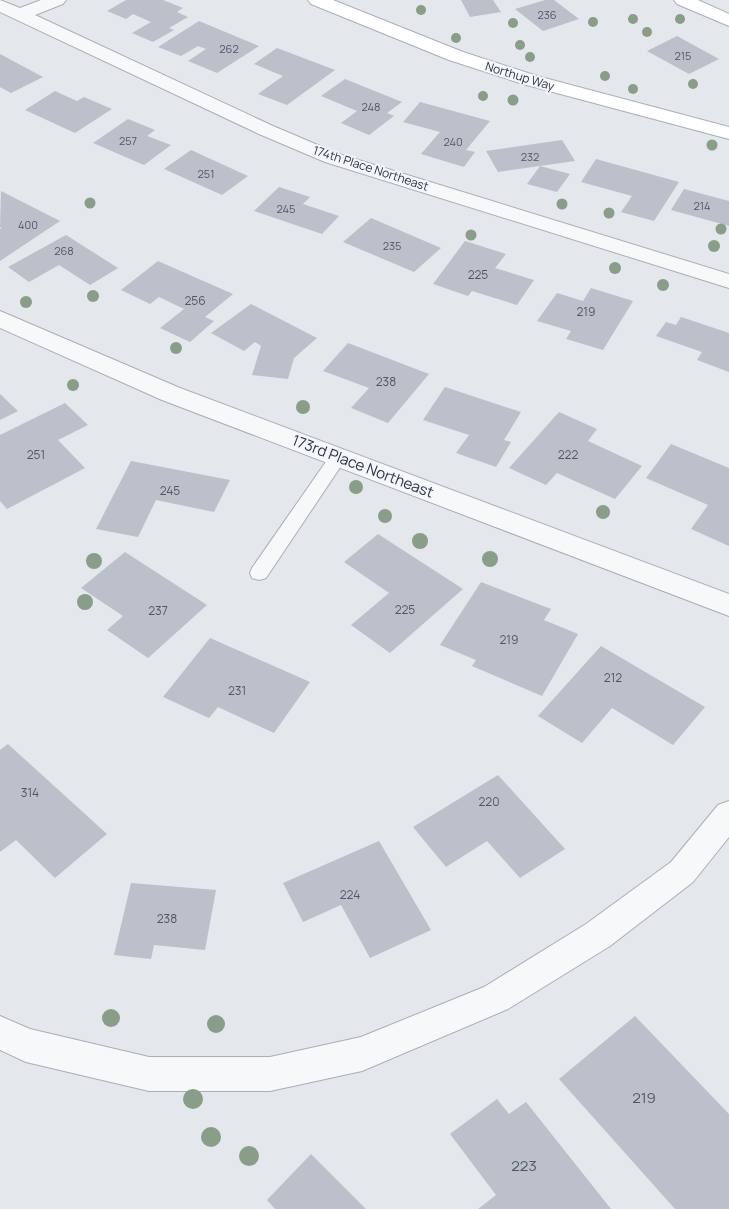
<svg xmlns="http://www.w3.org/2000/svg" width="729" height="1209" font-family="Manrope,sans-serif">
<rect width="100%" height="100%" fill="#e4e7ec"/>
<path fill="#bbc0ca" d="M126 0H163L183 8 177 12 188 17 169 28 174 30 153 42 132 33 151 22 133 14 126 19 107 11Z
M461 0H493L501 12 470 17Z
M545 0H554L579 19 543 31 515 9Z
M199 21 259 46 217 73 188 61 206 49 198 46 181 56 158 47Z
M677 36 719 59 689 74 647 51Z
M277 48 335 70 287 105 258 94 283 76 254 64Z
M0 54 43 77 11 93 0 87Z
M345 79 402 102 387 113 394 116 369 135 341 123 357 111 321 96Z
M55 91 77 101 84 97 112 109 75 133 25 110Z
M420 102 490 121 466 150 475 152 464 167 421 154 440 132 403 122Z
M128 119 155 130 147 136 171 145 144 165 93 143Z
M562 140 575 161 498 172 486 151Z
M191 150 248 176 222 195 164 169Z
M596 159 679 182 654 221 621 212 632 196 581 182Z
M540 166 570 174 557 192 527 184Z
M279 187 310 197 303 204 339 216 322 234 254 211Z
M684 189 729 201V226L671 210Z
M1 191 60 221 0 261V229L2 228 0 227Z
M371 218 441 248 414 272 343 242Z
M66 235 118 268 90 285 59 265 29 282 8 267Z
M465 241 506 254 495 268 534 280 517 305 472 291 468 296 433 284Z
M158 261 233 294 205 317 214 321 190 342 160 328 184 309 159 297 150 304 121 290Z
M591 288 633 301 603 350 566 339 571 331 537 321 557 293 583 301Z
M251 304 317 338 294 358 288 379 252 375 261 346 255 342 244 351 211 333Z
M681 317 729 333V372L697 360 702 352 656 336 666 322 676 325Z
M348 343 429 374 388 423 351 408 369 388 323 371Z
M445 387 521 412 504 440 511 442 496 467 456 453 469 435 423 420Z
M0 394 18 411 0 420Z
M65 403 88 425 58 440 85 468 7 509 0 501V435Z
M559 412 597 429 588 441 642 466 615 499 557 473 546 485 509 468Z
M671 444 729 468V546L691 529 708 505 646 478Z
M131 461 230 480 214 512 156 500 138 537 96 529Z
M378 534 463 589 390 653 351 625 389 593 344 562Z
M125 552 207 605 148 658 107 630 123 616 81 588Z
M481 582 551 609 544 620 578 634 542 696 472 666 476 660 440 645Z
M210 638 310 682 274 733 218 707 209 718 163 697Z
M601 646 705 707 673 745 612 708 582 743 538 716Z
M8 744 107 834 55 878 16 840 0 852V750Z
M498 775 565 849 520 878 487 841 446 867 413 827Z
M379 841 431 930 370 958 341 905 303 922 283 883Z
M131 883 216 890 205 950 154 945 151 959 114 955Z
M635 1016 729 1114V1209H675L559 1079Z
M497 1099 509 1114 526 1102 611 1209H478L496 1195 450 1134Z
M311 1154 366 1209H275L267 1200Z"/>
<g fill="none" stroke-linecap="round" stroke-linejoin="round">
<defs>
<path id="lane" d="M338 451 344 453 347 457 266 578 259 580 252 578 250 573 252 568 332 453Z"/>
<path id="street" d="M0 0 20 8 41 0H66L63 4 35 15 273 126 339 154 729 274V288L325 162 259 134 0 12Z
M0 311 180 388 729 594V616L162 400 0 328Z
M729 801V837L693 882 610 946 508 1009 362 1071 270 1091H149L26 1062 0 1050V1016L30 1029 149 1057H270L361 1037 484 987 586 924 671 862 718 805Z"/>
<path id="secondary" d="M308 0H333L463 52 537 76 729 127V139L523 84 449 60 311 4Z
M674 0H698L729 14V26L677 4Z"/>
</defs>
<use href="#lane" stroke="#a9aeb7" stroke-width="2"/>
<use href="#street" stroke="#a9aeb7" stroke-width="2"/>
<use href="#secondary" stroke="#a9aeb7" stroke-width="2"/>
<use href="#lane" fill="#f7f8fa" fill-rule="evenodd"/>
<use href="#street" fill="#f7f8fa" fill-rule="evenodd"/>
<use href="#secondary" fill="#fff" fill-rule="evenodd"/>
</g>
<g fill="#899d89">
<circle cx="421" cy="10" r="5"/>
<circle cx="633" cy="19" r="5"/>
<circle cx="680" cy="19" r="5"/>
<circle cx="593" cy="22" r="5"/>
<circle cx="513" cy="23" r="5"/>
<circle cx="647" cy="32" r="5"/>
<circle cx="456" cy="38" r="5"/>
<circle cx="520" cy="45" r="5"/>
<circle cx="530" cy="57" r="5"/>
<circle cx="605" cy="76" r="5"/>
<circle cx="693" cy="84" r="5"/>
<circle cx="633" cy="89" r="5"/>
<circle cx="483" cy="96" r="5"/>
<circle cx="513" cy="100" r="5.5"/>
<circle cx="712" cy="145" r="5.5"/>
<circle cx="90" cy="203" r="5.5"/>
<circle cx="562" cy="204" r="5.5"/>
<circle cx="609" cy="213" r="5.5"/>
<circle cx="721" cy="229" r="5.5"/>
<circle cx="471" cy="235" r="5.5"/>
<circle cx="714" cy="246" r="6"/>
<circle cx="615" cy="268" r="6"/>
<circle cx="663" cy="285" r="6"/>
<circle cx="93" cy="296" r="6"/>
<circle cx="26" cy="302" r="6"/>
<circle cx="176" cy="348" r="6"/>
<circle cx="73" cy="385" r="6"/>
<circle cx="303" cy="407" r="7"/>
<circle cx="356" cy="487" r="7"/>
<circle cx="603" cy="512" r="7"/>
<circle cx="385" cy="516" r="7"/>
<circle cx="420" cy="541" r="8"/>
<circle cx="490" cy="559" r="8"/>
<circle cx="94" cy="561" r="8"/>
<circle cx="85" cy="602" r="8"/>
<circle cx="111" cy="1018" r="9"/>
<circle cx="216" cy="1024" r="9"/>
<circle cx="193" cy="1099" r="10"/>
<circle cx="211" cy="1137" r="10"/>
<circle cx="249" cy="1156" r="10"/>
</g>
<g text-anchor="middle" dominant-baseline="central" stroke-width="4" stroke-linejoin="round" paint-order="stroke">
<g font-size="11" fill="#4f5766">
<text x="547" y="14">236</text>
<text x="229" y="48">262</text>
<text x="683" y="55">215</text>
<text x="371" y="106">248</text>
<text x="128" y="140">257</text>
<text x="453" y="141">240</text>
<text x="530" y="156">232</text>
<text x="206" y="173">251</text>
<text x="702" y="205">214</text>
<text x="286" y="208">245</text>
<text x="28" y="224">400</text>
<text x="392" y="245">235</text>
<text x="64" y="250">268</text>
</g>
<g font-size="12" fill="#2b3445" stroke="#f4f6f9">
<text transform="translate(520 76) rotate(17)">Northup Way</text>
<text transform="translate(371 168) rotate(18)">174th Place Northeast</text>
</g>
<g font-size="12" fill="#4f5766">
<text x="478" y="274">225</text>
<text x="195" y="300">256</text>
<text x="586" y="311">219</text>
<text x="386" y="381">238</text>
<text x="36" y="454">251</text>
<text x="568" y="454">222</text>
<text x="170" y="490">245</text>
<text x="405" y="609">225</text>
<text x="158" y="610">237</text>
<text x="509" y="639">219</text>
<text x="613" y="677">212</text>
<text x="237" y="690">231</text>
<text x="30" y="792">314</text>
<text x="489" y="801">220</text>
<text x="350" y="894">224</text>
<text x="167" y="918">238</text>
</g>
<g font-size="15" fill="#2b3445" stroke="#f4f6f9">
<text transform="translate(363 466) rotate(21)">173rd Place Northeast</text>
</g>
<g font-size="15" fill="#4f5766">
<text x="644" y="1097">219</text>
<text x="524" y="1165">223</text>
</g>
</g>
</svg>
